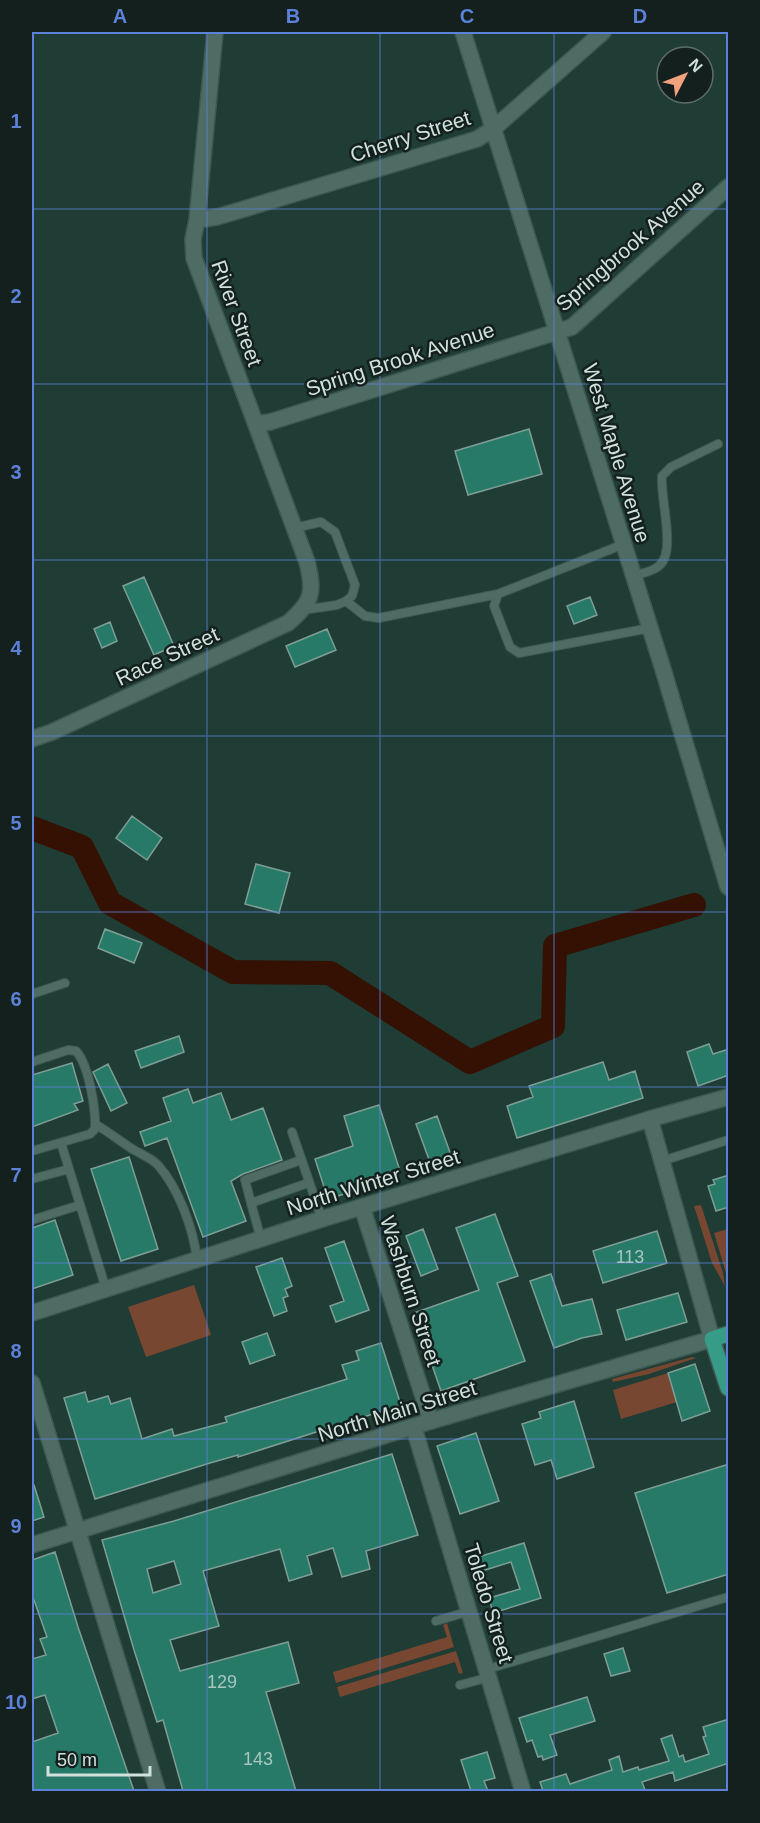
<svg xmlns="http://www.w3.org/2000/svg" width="760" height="1823" font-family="Helvetica,sans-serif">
<rect width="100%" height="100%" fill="#1f3c35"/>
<path fill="#784731" d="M701 1205 723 1273 725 1286 712 1263 694 1206Z
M728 1229V1280L714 1233Z
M194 1285 211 1335 146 1357 128 1307Z
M692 1357 696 1358 649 1374 613 1382 612 1379Z
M668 1373 677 1402 621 1419 613 1390Z
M447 1623 454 1647 336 1683 333 1672 447 1637 443 1625Z
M456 1651 463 1673 459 1674 455 1662 340 1697 337 1687Z"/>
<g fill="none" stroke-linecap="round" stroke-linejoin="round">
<path stroke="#341102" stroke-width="24" d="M32 828 82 847 110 903 233 972 330 973 470 1062 553 1026 555 946 694 905"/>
</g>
<path fill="#277a68" stroke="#7e9e95" stroke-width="1.5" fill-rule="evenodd" d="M529 429 542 474 468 495 455 451Z
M144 577 174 646 154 655 123 586Z
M590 597 597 615 574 624 567 606Z
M110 622 117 641 102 648 94 629Z
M327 629 336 650 295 667 286 646Z
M132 816 162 838 147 860 116 838Z
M256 864 290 873 279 913 245 904Z
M105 929 142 943 134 963 98 948Z
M179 1036 184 1052 141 1068 135 1051Z
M709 1044 713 1054 729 1049V1075L698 1086 687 1052Z
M603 1062 609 1080 635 1071 643 1098 517 1138 507 1106 533 1097 529 1086Z
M72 1063 83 1101 74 1104 78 1110 32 1127V1075Z
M108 1064 127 1103 111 1111 93 1072Z
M188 1089 193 1103 221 1093 231 1120 263 1108 282 1160 243 1174 231 1181 246 1221 203 1237 167 1138 145 1146 140 1132 171 1121 163 1098Z
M379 1105 400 1171 349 1187 351 1192 328 1199 315 1159 353 1146 344 1116Z
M437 1116 452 1158 431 1165 416 1124Z
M129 1157 158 1249 121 1261 91 1169Z
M729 1175V1207L716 1211 708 1186 715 1184 713 1180Z
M495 1214 518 1276 497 1283 525 1361 441 1391 414 1313 479 1290 456 1228Z
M55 1220 73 1275 32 1289V1228Z
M423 1229 438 1269 421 1276 406 1236Z
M657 1231 667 1263 603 1283 593 1251Z
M344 1241 369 1310 336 1322 330 1306 344 1301 325 1248Z
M282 1258 292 1286 285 1289 288 1296 283 1298 287 1311 274 1316 256 1267Z
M551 1274 562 1306 592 1299 602 1334 582 1338 554 1348 530 1281Z
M678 1293 687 1322 626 1340 617 1310Z
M267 1333 275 1355 250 1364 242 1342Z
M381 1343 401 1405 238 1457V1455L210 1463 95 1499 64 1398 85 1392 88 1402 108 1396 111 1404 130 1398 142 1439 172 1429 174 1436 227 1422 225 1417 347 1379 342 1365 359 1360 356 1351Z
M695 1364 710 1411 682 1421 668 1373Z
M574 1401 594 1467 557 1479 551 1460 535 1465 522 1424 541 1418 539 1412Z
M476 1433 499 1501 460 1514 437 1446Z
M392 1454 418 1535 366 1551 370 1569 342 1577 333 1548 307 1556 312 1574 289 1581 280 1549 203 1571 219 1626 170 1640 180 1671 288 1642 299 1683 266 1692 296 1791H183L163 1720 157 1722 134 1650 102 1540 174 1521ZM174 1561 181 1584 153 1593 147 1569Z
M729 1464V1574L667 1593 635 1493Z
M32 1485H34L44 1517 32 1521Z
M524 1543 541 1598 493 1613 489 1598 520 1589 511 1562 479 1572 475 1558Z
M55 1552 78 1627 134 1791H32V1742L58 1733 45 1695 32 1699V1659L46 1655 40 1639 47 1637 34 1600H32V1560Z
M623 1648 630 1671 611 1676 604 1654Z
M587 1697 595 1721 550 1735 557 1755 543 1760 542 1756 538 1757 532 1740 527 1742 519 1718Z
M729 1719V1763L675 1781 673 1772 642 1782 645 1790 639 1791H543L540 1782 566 1774 570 1784 612 1770 609 1760 619 1756 623 1772 638 1767 639 1770 669 1761 661 1739 672 1735 679 1757 683 1755 685 1762 709 1754 703 1737 706 1736 703 1727Z
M487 1752 495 1778 484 1781 488 1791H471L461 1760Z"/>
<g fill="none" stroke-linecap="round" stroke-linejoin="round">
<defs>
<path id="lane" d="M294 528 321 522 335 532 355 585 352 596 346 601 337 605 302 610
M624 544 498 594 494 606 510 647 519 653 650 628
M634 576C642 573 653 572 660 565 676 550 660 498 662 476L671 467 718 444
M346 601 365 616 379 618 498 594
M32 994 65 983
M32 1062 68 1050 76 1051C89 1065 96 1110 95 1129L90 1134 32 1151
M95 1124C109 1132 121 1142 134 1150 143 1155 151 1158 158 1165 179 1189 193 1228 197 1259
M292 1132 322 1219
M61 1143 106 1289
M662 1161 728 1140
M32 1179 69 1169
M251 1203 245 1180 301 1160
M32 1220 80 1205
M261 1239 251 1203 308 1183
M436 1621 470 1611
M488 1669 728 1597
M460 1685 490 1677"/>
<path id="street" d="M463 32 662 666 728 887
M197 220 217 217 477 139 493 129 603 32
M256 424 270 422 572 327 728 187
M32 739 52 732 288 623C312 602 315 593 307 562L194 258 193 239 197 220 215 32
M650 1119 728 1097
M362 1207 431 1421
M414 1428 523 1792"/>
<path id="secondary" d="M32 1313 322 1219 650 1119 712 1339 431 1421 32 1545
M32 1383 158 1792"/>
<path id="primary" d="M728 1334 712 1339 728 1388"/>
</defs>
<use href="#lane" stroke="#3e5851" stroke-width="10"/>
<use href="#street" stroke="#3e5851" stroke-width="18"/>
<use href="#secondary" stroke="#3e5851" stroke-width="18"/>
<use href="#primary" stroke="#3e5851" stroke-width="18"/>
<use href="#lane" stroke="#4e6c64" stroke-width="8"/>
<use href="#street" stroke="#4e6c64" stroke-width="15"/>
<use href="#secondary" stroke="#4e6c64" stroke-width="15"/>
<use href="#primary" stroke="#369b87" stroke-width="15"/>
</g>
<path fill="none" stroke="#5c81d9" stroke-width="1.5" stroke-opacity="0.55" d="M207 32V1792M380 32V1792M554 32V1792M32 209H728M32 384H728M32 560H728M32 736H728M32 912H728M32 1087H728M32 1263H728M32 1439H728M32 1614H728"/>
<g text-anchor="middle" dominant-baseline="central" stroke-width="5" stroke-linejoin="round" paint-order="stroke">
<g font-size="18" fill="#a6c6be">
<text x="630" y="1257">113</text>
<text x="222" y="1682">129</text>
<text x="258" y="1759">143</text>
</g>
<g font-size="21" fill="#d0e0db" stroke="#14201d">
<text transform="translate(410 136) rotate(-18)">Cherry Street</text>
<text transform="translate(630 245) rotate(-41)">Springbrook Avenue</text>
<text transform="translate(237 313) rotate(70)">River Street</text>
<text transform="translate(400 359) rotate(-18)">Spring Brook Avenue</text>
<text transform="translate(617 453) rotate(73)">West Maple Avenue</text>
<text transform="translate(167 656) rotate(-25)">Race Street</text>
<text transform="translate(373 1182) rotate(-17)">North Winter Street</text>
<text transform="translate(411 1291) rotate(72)">Washburn Street</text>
<text transform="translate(397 1411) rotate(-17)">North Main Street</text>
<text transform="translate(489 1603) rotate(73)">Toledo Street</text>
</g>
</g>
<rect width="760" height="1823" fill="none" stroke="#14201d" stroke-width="66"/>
<g transform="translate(685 75) rotate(48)"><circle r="28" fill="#14201d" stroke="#5f6d69" stroke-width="1.5"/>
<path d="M0-4.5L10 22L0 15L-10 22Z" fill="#f2a17e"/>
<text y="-9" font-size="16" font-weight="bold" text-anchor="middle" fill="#d0e0db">N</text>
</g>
<path d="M48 1766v9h102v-9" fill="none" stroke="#d0e0db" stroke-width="3"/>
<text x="57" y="1766" font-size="18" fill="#d0e0db" stroke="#14201d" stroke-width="4.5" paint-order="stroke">50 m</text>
<rect x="33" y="33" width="694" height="1757" fill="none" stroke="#5c81d9" stroke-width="2"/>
<g font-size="20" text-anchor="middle" font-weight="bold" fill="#5c81d9">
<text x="120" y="23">A</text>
<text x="293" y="23">B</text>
<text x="467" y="23">C</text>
<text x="640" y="23">D</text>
<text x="16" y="128">1</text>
<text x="16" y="303">2</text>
<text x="16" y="479">3</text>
<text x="16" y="655">4</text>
<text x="16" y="830">5</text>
<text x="16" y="1006">6</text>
<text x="16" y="1182">7</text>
<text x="16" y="1358">8</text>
<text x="16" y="1533">9</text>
<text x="16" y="1709">10</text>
</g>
</svg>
